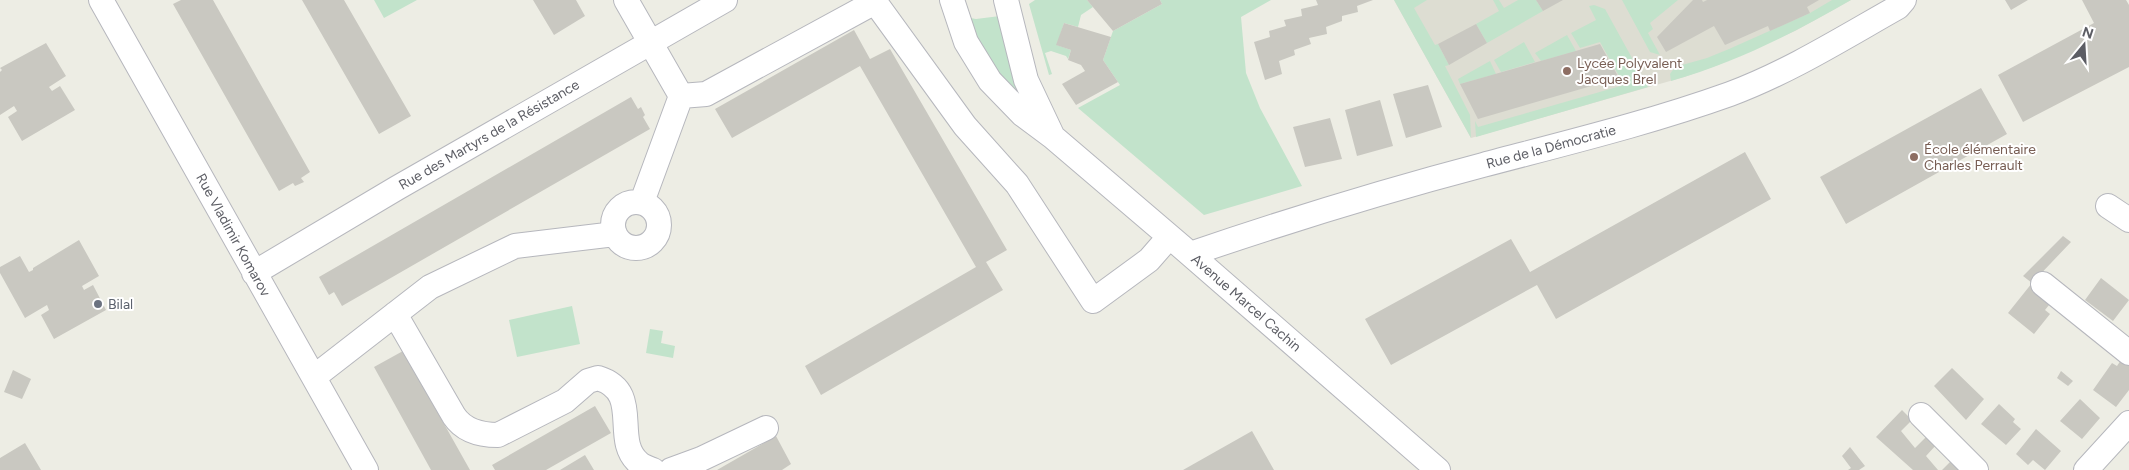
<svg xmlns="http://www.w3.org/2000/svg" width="2129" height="470" font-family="Figtree,sans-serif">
<rect width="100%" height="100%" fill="#edede4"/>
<path fill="#ddddd2" d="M1394 0H1851L1795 31 1718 65 1684 77 1471 138Z"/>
<path fill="#c2e3cb" d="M374 0H417L384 18Z
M1035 0H1087L1093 7 1081 15 1078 27 1064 23 1057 45 1071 50 1068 59 1066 56 1051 51 1045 53 1052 74 1049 75 1029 4Z
M1160 0H1271L1241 17 1246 73 1260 108 1302 186 1204 215 1078 108 1120 85 1103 60 1113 31 1162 4Z
M1394 0H1427L1414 8 1435 45 1438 44 1449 65 1445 66 1470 115 1471 138Z
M1493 0H1499L1504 8 1518 0H1536L1543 11 1487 43 1476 24 1499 11Z
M1622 0H1678L1650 23 1653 29 1648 33 1660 55 1650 52Z
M1832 0H1851C1794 33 1735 63 1671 81L1670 74 1675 67 1707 58 1729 49 1810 13Z
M1594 5 1605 9 1648 87 1476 137 1475 121 1478 127 1624 85 1600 42 1580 48 1571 33 1596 20 1589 6Z
M1000 16 1017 86 1014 92 1008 91 965 17 976 19Z
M1567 35 1576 51 1541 61 1535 53Z
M1524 42 1535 62 1501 72 1494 60Z
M1490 61 1496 74 1460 84 1458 79Z
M572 306 580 344 517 357 509 320Z
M650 329 663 331 661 343 675 346 673 358 646 353Z"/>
<path fill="#c9c8c1" d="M181 0H213L310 172 301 178 304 182 295 186 293 183 279 191 173 4Z
M302 0H344L411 116 379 134Z
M533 0H576L585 16 554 35Z
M1087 0H1160L1162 4 1113 31Z
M1316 0H1373L1357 6 1358 12 1342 16V21L1326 27 1327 34 1309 38 1311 44 1294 50 1295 55 1279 61 1282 74 1265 80 1254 42 1270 37 1269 31 1286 26 1284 20 1302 16 1301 9 1318 5Z
M1536 0H1563L1543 11Z
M1693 0H1702L1703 2 1707 0H1819L1807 7 1810 13 1770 31 1768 26 1725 45 1714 26 1666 52 1657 37Z
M2005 0H2028L2011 10Z
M2082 0H2126L2129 5V67L2023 122 1998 75 2094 23Z
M1064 23 1111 37 1103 60 1118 82 1076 105 1062 84 1085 71 1081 65 1068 60 1071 50 1056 45Z
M1476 24 1487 43 1449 65 1438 44Z
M854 30 870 59 890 49 1007 250 986 262 1003 290 821 395 805 366 976 267 860 66 732 138 715 109Z
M46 43 66 76 49 87 52 91 60 86 75 110 22 141 8 117 17 111 14 106 0 115V72L2 70 0 68Z
M1600 44 1619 78 1478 119 1460 84Z
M1428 85 1442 127 1406 138 1393 94Z
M1981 88 2007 134 1846 224 1820 177Z
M631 97 638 109 641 107 645 115 643 117 650 129 342 306 334 292 329 295 319 277Z
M1380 100 1393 146 1357 156 1345 110Z
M1330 118 1342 159 1305 167 1293 127Z
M1745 152 1771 199 1556 319 1537 285 1391 365 1365 319 1511 239 1530 272Z
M2063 236 2071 242 2032 283 2053 300 2045 310 2050 314 2034 334 2008 313 2032 283 2023 276Z
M79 240 99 276 82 286 84 290 93 285 106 310 54 339 41 315 49 310 47 305 25 318 0 273V267L20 256 29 272 33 270V268Z
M2101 278 2129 300 2113 321 2085 300Z
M403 351 470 470H431L374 367Z
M2123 357 2129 362V390L2116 407 2093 390 2112 363 2117 366Z
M1952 368 1984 399 1966 420 1934 386Z
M13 370 31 379 22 399 4 392Z
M2061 371 2073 381 2068 386 2057 378Z
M2080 399 2100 418 2082 439 2060 421Z
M1999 404 2015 419 2013 422 2021 429 2006 445 1981 424Z
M595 406 611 433 546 470H495L492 465Z
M1902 410 1912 420 1901 431 1915 448 1928 435 1937 444 1926 456 1938 470H1913L1876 437Z
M2036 429 2061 451 2045 470 2033 460 2028 465 2016 454Z
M1252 431 1274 470H1183Z
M776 436 791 464 782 470H717Z
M25 443 41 470H0V458Z
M1850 447 1865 466 1859 470H1848L1851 468 1842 456Z
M585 455 594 470H560Z
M1951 461 1960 470H1942Z"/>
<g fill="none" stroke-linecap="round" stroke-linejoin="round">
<defs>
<path id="minor" d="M101 0 366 470
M626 0 681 96
M952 0 966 42 990 81 1022 114 1053 137 1190 254 1438 470
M1006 0 1026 80 1052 135
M681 96 706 94 875 2 965 126 1017 184 1093 301 1149 260 1169 237
M642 202 681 96
M613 225a23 23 0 1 1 46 0a23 23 0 1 1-46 0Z
M2108 206 2129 220
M1190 254C1287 221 1384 191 1483 165 1566 143 1649 123 1730 94 1789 72 1843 38 1898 7L1904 0
M254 273 397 188 725 0
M2043 284 2129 353
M395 314 454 416C464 431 481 435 498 435L565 401 588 381 598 378C644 392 611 440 639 463 642 466 648 468 653 470
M314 377 430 287 515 246 615 234
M1921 415 1976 470
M671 470 701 459 766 428
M2086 470 2129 423"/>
</defs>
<use href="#minor" stroke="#b6b7bd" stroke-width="26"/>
<use href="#minor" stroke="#fff" stroke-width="24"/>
</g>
<g fill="#8d6e63" stroke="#fff" stroke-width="2">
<circle cx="1567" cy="71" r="5"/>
<circle cx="1914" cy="157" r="5"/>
</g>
<circle fill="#6b7280" stroke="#fff" stroke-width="2" cx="98" cy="304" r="5"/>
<g text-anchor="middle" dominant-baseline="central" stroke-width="4" stroke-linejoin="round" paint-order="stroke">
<g font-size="14" fill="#785e54" stroke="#fff" text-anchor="start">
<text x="1577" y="63">Lycée Polyvalent<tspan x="1577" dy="16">Jacques Brel</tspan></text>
<text x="1924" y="149">École élémentaire<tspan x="1924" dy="16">Charles Perrault</tspan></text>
</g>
<g font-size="14" fill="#5c5d64" stroke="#fff">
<text transform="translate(489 135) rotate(-30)">Rue des Martyrs de la Résistance</text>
<text transform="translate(1551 147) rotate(-15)">Rue de la Démocratie</text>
<text transform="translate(233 235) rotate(61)">Rue Vladimir Komarov</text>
<text transform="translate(1246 303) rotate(41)">Avenue Marcel Cachin</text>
</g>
<g font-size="14" fill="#5b616d" stroke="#fff" text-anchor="start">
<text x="108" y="304">Bilal</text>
</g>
</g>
<g transform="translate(2084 45) rotate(18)" stroke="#ffffff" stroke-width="4" paint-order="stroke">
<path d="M0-4L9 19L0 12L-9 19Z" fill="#5c5d64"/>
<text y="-8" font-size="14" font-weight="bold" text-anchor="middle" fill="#5c5d64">N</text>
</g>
</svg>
